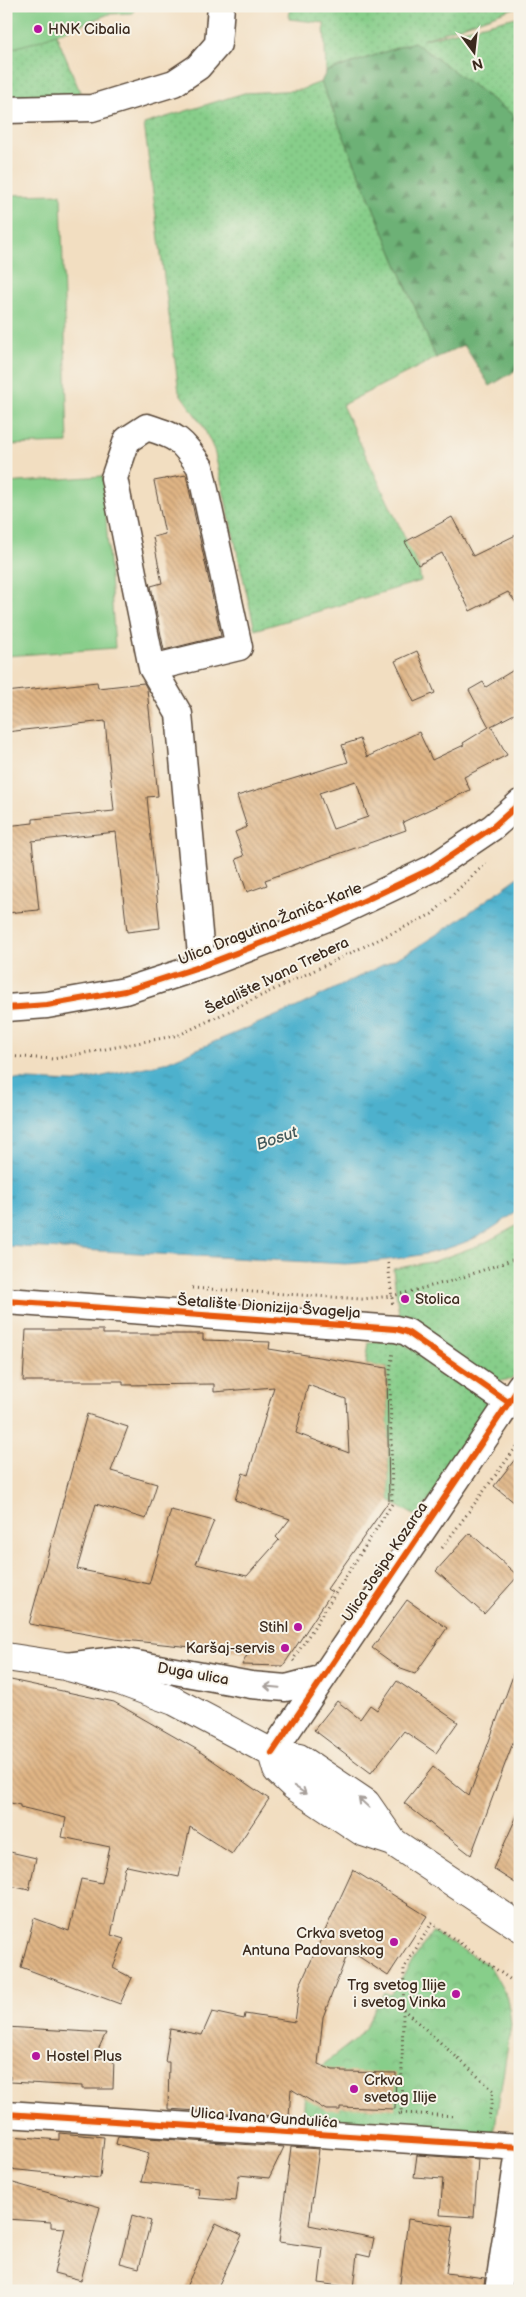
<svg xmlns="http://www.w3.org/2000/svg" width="526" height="2297" font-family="'Balsamiq Sans',sans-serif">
<defs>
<pattern id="grass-dots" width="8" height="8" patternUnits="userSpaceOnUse" patternTransform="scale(1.25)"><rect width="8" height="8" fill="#87ce8a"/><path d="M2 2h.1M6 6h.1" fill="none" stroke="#75b177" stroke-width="1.8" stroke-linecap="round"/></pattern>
<pattern id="forest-firs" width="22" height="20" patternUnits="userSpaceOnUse" patternTransform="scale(1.25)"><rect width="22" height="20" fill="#6db176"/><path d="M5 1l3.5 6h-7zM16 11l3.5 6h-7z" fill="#5b9060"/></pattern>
<pattern id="park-crowns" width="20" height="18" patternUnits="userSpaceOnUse" patternTransform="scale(1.25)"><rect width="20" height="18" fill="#87ce8a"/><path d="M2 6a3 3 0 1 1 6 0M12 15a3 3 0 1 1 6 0" fill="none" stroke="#75b177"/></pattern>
<pattern id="water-ripples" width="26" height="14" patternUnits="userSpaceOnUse" patternTransform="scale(1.25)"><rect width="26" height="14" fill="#4eb1cd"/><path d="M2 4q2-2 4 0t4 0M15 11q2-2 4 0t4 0" fill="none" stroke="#4290a6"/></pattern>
<pattern id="building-back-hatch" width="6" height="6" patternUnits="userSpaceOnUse" patternTransform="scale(1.25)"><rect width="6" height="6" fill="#e0b585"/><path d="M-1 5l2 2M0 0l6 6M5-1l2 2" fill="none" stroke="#b7936c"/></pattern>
</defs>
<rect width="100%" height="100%" fill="#f7f3e8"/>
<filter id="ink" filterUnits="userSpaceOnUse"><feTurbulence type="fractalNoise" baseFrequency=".02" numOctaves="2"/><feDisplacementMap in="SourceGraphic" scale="10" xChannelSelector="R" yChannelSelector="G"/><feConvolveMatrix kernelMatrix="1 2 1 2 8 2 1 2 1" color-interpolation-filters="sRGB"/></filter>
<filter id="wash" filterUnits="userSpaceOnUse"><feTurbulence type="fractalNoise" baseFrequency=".0096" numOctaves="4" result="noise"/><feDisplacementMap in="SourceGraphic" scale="20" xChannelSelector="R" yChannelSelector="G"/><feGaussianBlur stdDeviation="1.12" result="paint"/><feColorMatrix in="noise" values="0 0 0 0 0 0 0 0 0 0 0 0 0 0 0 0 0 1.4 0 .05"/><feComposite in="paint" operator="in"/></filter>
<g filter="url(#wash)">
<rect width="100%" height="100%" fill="#f2dec1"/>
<path fill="url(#grass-dots)" stroke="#617c54" d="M290 6H520L422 40 520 16V120L414 42 326 72 324 23 289 19Z
M56 34 80 92 78 96 6 103V50Z
M321 82 436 358 342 405 418 565 421 581 255 630 214 450 203 426 179 392 144 124 244 93 300 90Z
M520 1224V1368L511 1379 495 1382 400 1322 393 1269 435 1261 482 1244Z
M389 1341 405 1344 487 1400 488 1413 419 1515H414L389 1501 387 1368 366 1364 369 1342Z"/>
<path fill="url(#forest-firs)" stroke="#546e4a" d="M414 42 520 120V368L490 386 464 345 436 358 321 82 326 72Z"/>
<path fill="url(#park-crowns)" stroke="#617c54" d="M432 1932 490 1966 508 1999 511 2025 493 2139 303 2128 305 2086 319 2068 357 2038 365 2028 384 1992 390 1995Z"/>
<path fill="#87ce8a" stroke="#617c54" d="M6 6H135L133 13 109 14 35 42 6 50Z
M61 194 68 443 6 445V195Z
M103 476 115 648 6 656V483Z"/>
<path fill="url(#water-ripples)" stroke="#446e76" d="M520 876V1210C507 1218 494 1228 481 1235 440 1256 391 1260 347 1264L6 1246V1079L75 1082 164 1063 297 1007 409 952 453 924Z"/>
<g id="blocks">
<path fill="url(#building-back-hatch)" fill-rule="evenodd" d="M186 475 221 636 164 650 151 586 162 583 153 537 165 534 154 481Z
M452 517 473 556 520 533V608L508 592 470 611 442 553 418 565 405 542Z
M417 651 435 693 414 702 395 661Z
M520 666V711L491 726 507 755 464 777 470 790 403 822 406 830 265 880 267 885 247 892 236 859 244 856 235 832 247 827 237 796 348 762 342 745 360 739 367 757 419 732 432 760 464 745 463 743 489 727 469 690 483 682 486 687ZM356 781 368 817 333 829 319 793Z
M97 682 98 688 144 683 147 689 158 796 147 797 160 928 127 932 116 832 32 841 39 910 6 913V826L33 823V819L114 811 105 721 6 732V692Z
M26 1330H103V1334H203V1340L270 1342 269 1349 387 1368 389 1501 327 1589 332 1592 283 1666 242 1665 248 1653 115 1639 29 1624 87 1414 128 1427 111 1471 157 1484 146 1519 96 1504 77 1569 149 1584 171 1510 214 1521 196 1564 247 1576 279 1540 276 1537 290 1519 235 1500 243 1473 248 1475 274 1387 214 1392V1384L123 1385V1381H23ZM308 1385 346 1399 349 1453 296 1433Z
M520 1453V1507L494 1486Z
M470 1533 518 1576 484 1614 436 1571Z
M407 1600 447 1628 415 1674 401 1669 372 1648Z
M518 1662 520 1663V1724L471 1855 404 1803 433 1767 469 1796Z
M6 1679 114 1702 196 1749 269 1799 232 1854 190 1827 179 1877 127 1866 125 1868 111 1935 124 1939 113 1968 132 1978 120 2004 21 1967 34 1918 69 1931 81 1879 102 1883 110 1847 62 1837 66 1818 20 1807V1805L6 1802Z
M397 1681 458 1722 436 1753 404 1731 371 1773 314 1730 337 1701 360 1719 370 1705 377 1710Z
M520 1809V1886L493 1869Z
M6 1851 36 1858 29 1890 6 1885Z
M353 1870 427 1916 388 1976 349 1950 323 2017 318 2064 333 2070H341V2072L396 2073 395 2109 340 2107V2110H326L291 2089 289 2117 168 2109 169 2062H165L170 2029 202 2035 212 2012 244 2019 245 2014 295 2022 300 1985Z
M6 2027 106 2033 94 2058H114L113 2089H82V2086L10 2082V2076L6 2075Z
M59 2133 104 2137 100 2178 8 2169 11 2136 59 2140Z
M118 2136 284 2147 269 2178 239 2175 236 2201 198 2198 199 2188 141 2182 149 2153 116 2144Z
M291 2147 319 2149 309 2225 374 2238 370 2257 357 2254 353 2288 319 2283 323 2248 279 2242Z
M417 2155 478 2159 474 2217 440 2215 443 2179 414 2177Z
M6 2181 100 2207 81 2280 54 2273 65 2228 51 2227V2222L6 2219Z
M132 2215 151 2221 139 2268 120 2263Z
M408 2219 453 2226 446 2273 485 2278 483 2291H399Z
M216 2223 242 2235 216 2291H184Z"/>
</g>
</g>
<g filter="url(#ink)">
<use href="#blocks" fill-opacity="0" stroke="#564536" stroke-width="1"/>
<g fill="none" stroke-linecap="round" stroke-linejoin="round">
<defs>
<path id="minor" d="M6 110 92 108 174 83 198 67 218 44 221 6
M152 668 239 647 200 467C181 439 178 437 147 427L127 440 114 478 152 668 179 714 202 966
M6 1008 47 1005 125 991 202 966 332 916 431 869 493 827 520 803
M6 1301 396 1329 407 1332 508 1402
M67 1666 115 1660 251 1685 286 1688 320 1679
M272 1753 520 1386
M6 2114 520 2147
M498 2291 520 2145"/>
<path id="major" d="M6 1657 65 1666 120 1681 174 1701 272 1753 299 1758 366 1803 393 1842
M272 1753 277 1770 294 1786 363 1832 393 1842 520 1927"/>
</defs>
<use href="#minor" stroke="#564536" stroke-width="29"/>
<use href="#major" stroke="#564536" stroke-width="30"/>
<path stroke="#564536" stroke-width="3" stroke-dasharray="1 4" stroke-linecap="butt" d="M6 1056 53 1059 179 1035 432 914 486 863
M388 1263 393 1306
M192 1288 362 1299 392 1296 455 1280 520 1257
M442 1548 520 1442
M294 1661 293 1660 392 1504 390 1371 393 1352
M403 2009 493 2090 489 2119
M401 2113 455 2116
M399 2114 401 2113 404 1968 432 1923 511 1980 520 1982"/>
<use href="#minor" stroke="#fff" stroke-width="26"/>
<use href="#major" stroke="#fff" stroke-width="28"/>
<defs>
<path id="cycleway" d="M6 1008 47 1005 125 991 202 966 332 916 431 869 493 827 520 803
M6 1301 396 1329 407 1332 508 1402
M272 1753 520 1386
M6 2114 520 2147"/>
</defs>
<use href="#cycleway" stroke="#f7f3e8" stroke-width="9"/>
<use href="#cycleway" stroke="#e8590c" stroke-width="6"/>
</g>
<defs><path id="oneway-shaft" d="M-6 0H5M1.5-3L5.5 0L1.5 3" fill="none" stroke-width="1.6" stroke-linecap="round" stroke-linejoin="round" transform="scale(1.25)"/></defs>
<g stroke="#a79f9a">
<use href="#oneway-shaft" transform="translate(272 1687) rotate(-175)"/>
<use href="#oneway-shaft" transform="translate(300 1790) rotate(34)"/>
<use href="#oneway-shaft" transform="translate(364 1803) rotate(-137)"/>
</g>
</g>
<g fill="#b5179e" stroke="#f7f3e8" stroke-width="2">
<circle cx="38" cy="29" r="5"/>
<circle cx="405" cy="1299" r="5"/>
<circle cx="298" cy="1627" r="5"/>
<circle cx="285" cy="1648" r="5"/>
<circle cx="394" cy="1942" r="5"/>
<circle cx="456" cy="1994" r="5"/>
<circle cx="36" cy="2056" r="5"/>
<circle cx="354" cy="2089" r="5"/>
</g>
<g text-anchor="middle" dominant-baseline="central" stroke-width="4" stroke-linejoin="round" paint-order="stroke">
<g font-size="15" fill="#3b2a1e" stroke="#f7f3e8" text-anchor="start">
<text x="48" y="29">HNK Cibalia</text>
<text x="415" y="1299">Stolica</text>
<text x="288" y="1627" text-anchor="end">Stihl</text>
<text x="275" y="1648" text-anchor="end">Karšaj-servis</text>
<text x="384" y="1933" text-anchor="end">Crkva svetog<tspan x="384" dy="17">Antuna Padovanskog</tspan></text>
<text x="446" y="1985" text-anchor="end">Trg svetog Ilije<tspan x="446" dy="17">i svetog Vinka</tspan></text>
<text x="46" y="2056">Hostel Plus</text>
<text x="364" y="2080">Crkva<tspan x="364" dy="17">svetog Ilije</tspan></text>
</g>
<g font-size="15" fill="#3b2a1e" stroke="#f7f3e8">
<text transform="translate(270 924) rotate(-22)">Ulica Dragutina Žanića-Karle</text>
<text transform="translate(277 976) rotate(-26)">Šetalište Ivana Trebera</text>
<text transform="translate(269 1307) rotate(4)">Šetalište Dionizija Švagelja</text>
<text transform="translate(385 1562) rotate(-56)">Ulica Josipa Kozarca</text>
<text transform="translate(193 1674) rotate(10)">Duga ulica</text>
<text transform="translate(264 2118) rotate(4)">Ulica Ivana Gundulića</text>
</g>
<g font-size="16" font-style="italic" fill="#42595b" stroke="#f7f3e8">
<text transform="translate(277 1139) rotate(-19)">Bosut</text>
</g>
</g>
<rect width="526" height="2297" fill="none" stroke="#f7f3e8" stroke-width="25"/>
<g transform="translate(474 52) rotate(165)" stroke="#f7f3e8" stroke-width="4" paint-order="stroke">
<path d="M0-4L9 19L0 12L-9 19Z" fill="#3b2a1e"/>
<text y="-8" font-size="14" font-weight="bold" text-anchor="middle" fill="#3b2a1e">N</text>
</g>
</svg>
